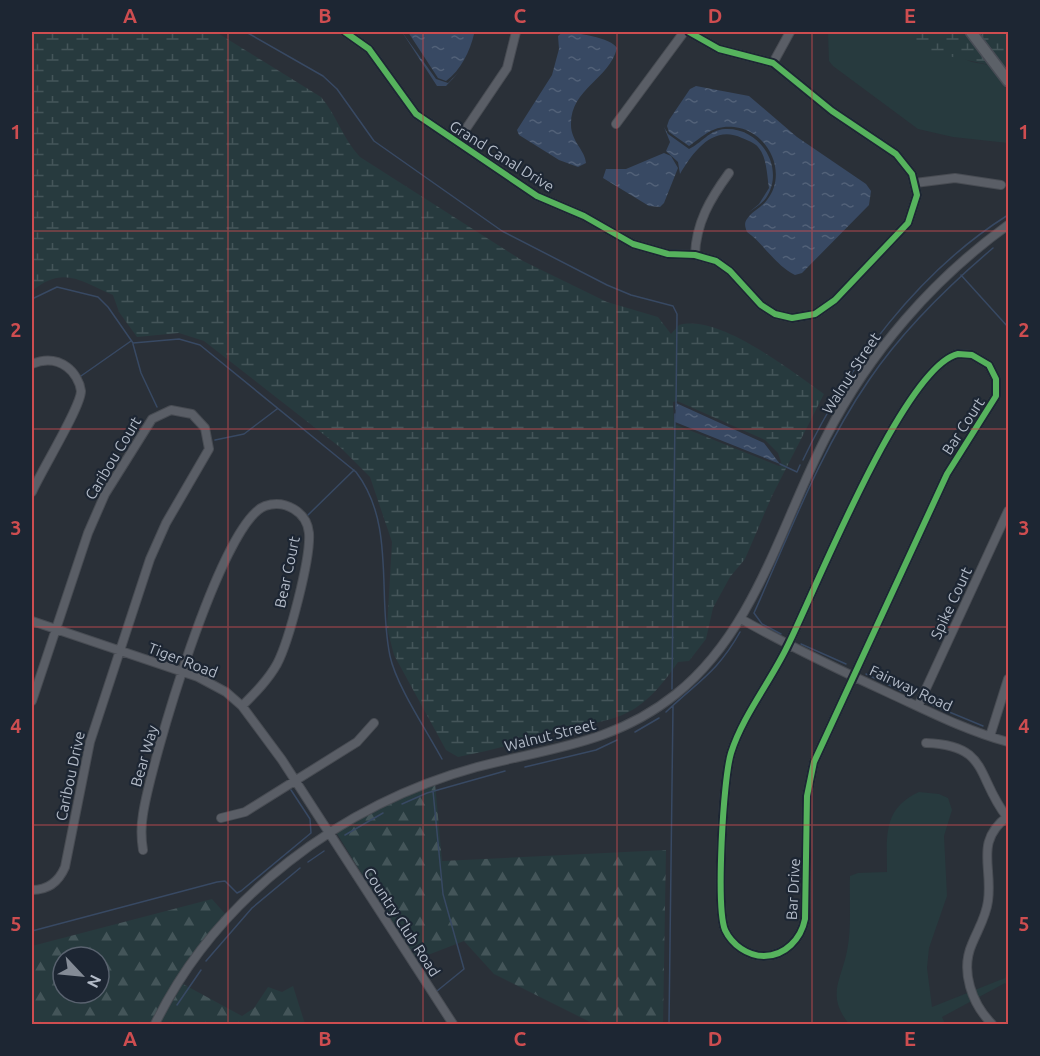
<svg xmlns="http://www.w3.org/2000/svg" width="1040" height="1056" font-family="Ubuntu,sans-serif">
<defs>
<pattern id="forest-firs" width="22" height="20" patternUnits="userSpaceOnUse" patternTransform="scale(1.5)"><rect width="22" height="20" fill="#273a3e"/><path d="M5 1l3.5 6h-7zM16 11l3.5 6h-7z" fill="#445559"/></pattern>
<pattern id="wetland-marsh" width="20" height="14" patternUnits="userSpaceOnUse" patternTransform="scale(1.5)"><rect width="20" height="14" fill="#273a3e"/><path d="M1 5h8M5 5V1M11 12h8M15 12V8" fill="none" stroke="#445559"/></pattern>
<pattern id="water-ripples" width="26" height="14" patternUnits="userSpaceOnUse" patternTransform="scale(1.5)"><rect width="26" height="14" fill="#384963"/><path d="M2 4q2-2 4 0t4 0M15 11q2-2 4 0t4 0" fill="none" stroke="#526178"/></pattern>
</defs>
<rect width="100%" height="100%" fill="#2a3038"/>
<path fill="#273a3e" d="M828 32H901L972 62 995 66 1008 86V143L953 137 918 129 833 66 829 61Z
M919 792 939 794 948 798 952 810 944 836 947 896 929 948 927 968 932 1007 1005 978 1008 962V986L1005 983 942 1017 945 1024H849C826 995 841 981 847 951 852 927 849 900 850 876L858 873 887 872C887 837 882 809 919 792Z"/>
<path fill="url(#forest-firs)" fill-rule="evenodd" d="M435 783 442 861 666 850 663 1024H594L494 974 464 941 415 960 336 832 365 815Z
M212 899 227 916 152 1024H32V946ZM63 957H99V993H63Z
M183 984 242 1016 254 1008 268 987 282 992 293 986 305 1024H159Z"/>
<path fill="url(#wetland-marsh)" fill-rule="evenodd" d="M32 32H216L321 97C337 116 343 139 360 157L523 261 607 302 658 317 671 334 679 325C720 314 791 371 824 394L772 496 745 559 730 577 713 608 706 639 689 661 678 662C635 725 614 718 546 732 536 734 526 740 516 743 497 749 477 753 458 757L446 750 394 655 387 628 392 542 370 477 341 448 204 341 179 333 137 337 119 312 113 295C81 281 63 265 32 291ZM677 401 765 440 778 453 782 465 779 466 674 424 673 402Z
M901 32H967L995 66 934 53Z
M975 32H1008V70L1004 68Z"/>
<path fill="url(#water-ripples)" d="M402 32 436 79 448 83 459 72 446 86H437Z
M408 32H474V34C470 51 461 70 446 81L438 78Z
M563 32C574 32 612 38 617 48 609 80 570 89 571 125 571 141 585 150 586 163L578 167 559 160 519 135 517 130 552 75 559 49 558 36Z
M696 86 749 96 797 137 866 184 871 191 869 205 802 273 795 275C775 265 764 244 747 232 745 227 744 223 747 219 752 211 762 207 767 200 789 172 767 130 734 127 713 125 705 135 689 146L669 132 667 126 669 120 690 89Z
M664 127 668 134 689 149C702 143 709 130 725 129 760 127 786 168 766 198 762 204 753 209 748 213L759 204 769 188C767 176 767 157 758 147 755 143 747 140 742 138 713 124 693 152 680 174L678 162 666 151 670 142Z
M664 153 671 156 678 168 664 203 660 207 649 206 603 178 606 169H626Z
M676 403 764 443 780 464 675 422Z"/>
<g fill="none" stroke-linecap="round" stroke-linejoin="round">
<path stroke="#384963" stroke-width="1.5" d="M246 32 323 76 337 89 374 141 502 231 607 285 631 295 673 306 677 314 676 409
M1008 238V237
M961 275 1008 327
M32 299 57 287 98 297 108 307 133 343 179 339 200 345 356 472C396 524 377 596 390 656 396 685 427 731 442 759
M133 344 141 373 157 407
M81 376 131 341
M215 440 244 434 277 409
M803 460C848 365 919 271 1008 215
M780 464 797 472 800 465
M308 515 354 470
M781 634 762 624 754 613C789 535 820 451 869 380 903 330 947 287 993 248
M801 644 846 664
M866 674 910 695
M672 689 675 414
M930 704 983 726
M666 712C698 681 717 673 740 632
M635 732 659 718
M525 767 596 750 617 740
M433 791 443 894 464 969 437 991
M402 804 427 793 505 771
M345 835 383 813
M308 862 324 851
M32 931 217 882 225 881 237 893 241 891 311 833 310 819 291 790
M206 961 252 908 300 868
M177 1005 201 970
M669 1024 673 706"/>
<defs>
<path id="minor" d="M345 32 369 49 416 114 537 196 584 216 633 244 668 254 695 255 716 261 730 271 761 305 775 314 792 318 815 314 835 300 908 223 917 195 912 174 896 154 832 111 773 63 719 49 689 32
M773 63 790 32
M616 124 684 32
M457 142 507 68 516 32
M915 183 955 178 1001 185
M695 255C696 223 710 199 729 173
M958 354 972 355 989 365 996 379V396L947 474 814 762 807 796 805 919C801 939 785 956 764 956 748 956 732 945 725 930 716 907 723 779 731 753 743 715 771 681 788 645 815 591 904 366 958 354Z
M32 364C44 359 56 359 67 367 74 372 80 382 81 391 81 407 41 471 32 492
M741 619C789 646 839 670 889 693 928 711 967 731 1008 742
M32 621 198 677 226 692 242 706 282 760 453 1024
M32 701 88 533 105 494 152 419 171 410 192 414 205 428 209 449 166 523 150 559 90 742 65 867C59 881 48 890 32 890
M918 706 1008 511
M990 736 1008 679
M926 743C990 745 976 778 1007 817
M221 818 245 812 357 742 374 723
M143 850C141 838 141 826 143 814 151 763 221 522 265 506 285 499 307 512 309 533 311 558 289 641 277 664 268 680 255 693 242 706
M155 1024C217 897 342 804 477 767 549 748 614 744 676 694 755 631 781 524 826 437 869 353 932 280 1008 225
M992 1024C972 1004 960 971 972 944 978 929 986 917 988 901 993 866 974 842 1008 816"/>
<path id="major" d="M971 32 1008 81"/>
</defs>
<use href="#minor" stroke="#484c53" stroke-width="10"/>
<use href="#major" stroke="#484c55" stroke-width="13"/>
<use href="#minor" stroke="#5a5e66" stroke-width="8"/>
<use href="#major" stroke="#5c6168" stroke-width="10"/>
<defs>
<path id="cycleway" d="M345 32 369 49 416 114 537 196 584 216 633 244 668 254 695 255 716 261 730 271 761 305 775 314 792 318 815 314 835 300 908 223 917 195 912 174 896 154 832 111 773 63 719 49 689 32
M958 354 972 355 989 365 996 379V396L947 474 814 762 807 796 805 919C801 939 785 956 764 956 748 956 732 945 725 930 716 907 723 779 731 753 743 715 771 681 788 645 815 591 904 366 958 354Z"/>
</defs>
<use href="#cycleway" stroke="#1d2633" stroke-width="10"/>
<use href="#cycleway" stroke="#56b35d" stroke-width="6"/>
</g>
<path fill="none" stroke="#ce4d50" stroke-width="1.5" stroke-opacity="0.55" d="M228 32V1024M423 32V1024M617 32V1024M812 32V1024M32 231H1008M32 429H1008M32 627H1008M32 825H1008"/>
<g text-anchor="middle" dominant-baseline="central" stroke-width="4.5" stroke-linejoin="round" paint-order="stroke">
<g font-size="15" fill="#b4bcc9" stroke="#1d2633">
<text transform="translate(502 156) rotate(32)">Grand Canal Drive</text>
<text transform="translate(851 373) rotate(-57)">Walnut Street</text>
<text transform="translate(963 426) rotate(-57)">Bar Court</text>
<text transform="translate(113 458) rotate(-59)">Caribou Court</text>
<text transform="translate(287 572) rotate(-78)">Bear Court</text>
<text transform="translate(951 603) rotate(-65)">Spike Court</text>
<text transform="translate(183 660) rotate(21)">Tiger Road</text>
<text transform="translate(911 688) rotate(25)">Fairway Road</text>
<text transform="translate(550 735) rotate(-14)">Walnut Street</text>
<text transform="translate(144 756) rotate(-74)">Bear Way</text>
<text transform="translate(70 776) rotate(-78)">Caribou Drive</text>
<text transform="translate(793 889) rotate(-87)">Bar Drive</text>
<text transform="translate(402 922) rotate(57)">Country Club Road</text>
</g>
</g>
<rect width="1040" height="1056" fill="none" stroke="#1d2633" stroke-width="66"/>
<g transform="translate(81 975) rotate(116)"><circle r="28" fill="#1d2633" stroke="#59626f" stroke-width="1.5"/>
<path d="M0-4.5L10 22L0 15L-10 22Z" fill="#848b96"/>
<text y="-9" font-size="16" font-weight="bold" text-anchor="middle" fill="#b4bcc9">N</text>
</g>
<rect x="33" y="33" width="974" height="990" fill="none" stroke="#ce4d50" stroke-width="2"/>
<g font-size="20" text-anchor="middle" font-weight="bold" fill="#ce4d50">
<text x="130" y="23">A</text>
<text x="325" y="23">B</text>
<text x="520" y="23">C</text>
<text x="715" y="23">D</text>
<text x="910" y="23">E</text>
<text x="16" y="139">1</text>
<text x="1024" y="139">1</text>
<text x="16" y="337">2</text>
<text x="1024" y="337">2</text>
<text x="16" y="535">3</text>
<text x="1024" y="535">3</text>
<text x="16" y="733">4</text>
<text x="1024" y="733">4</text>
<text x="16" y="931">5</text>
<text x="1024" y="931">5</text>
<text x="130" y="1046">A</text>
<text x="325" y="1046">B</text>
<text x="520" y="1046">C</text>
<text x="715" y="1046">D</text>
<text x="910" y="1046">E</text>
</g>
</svg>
